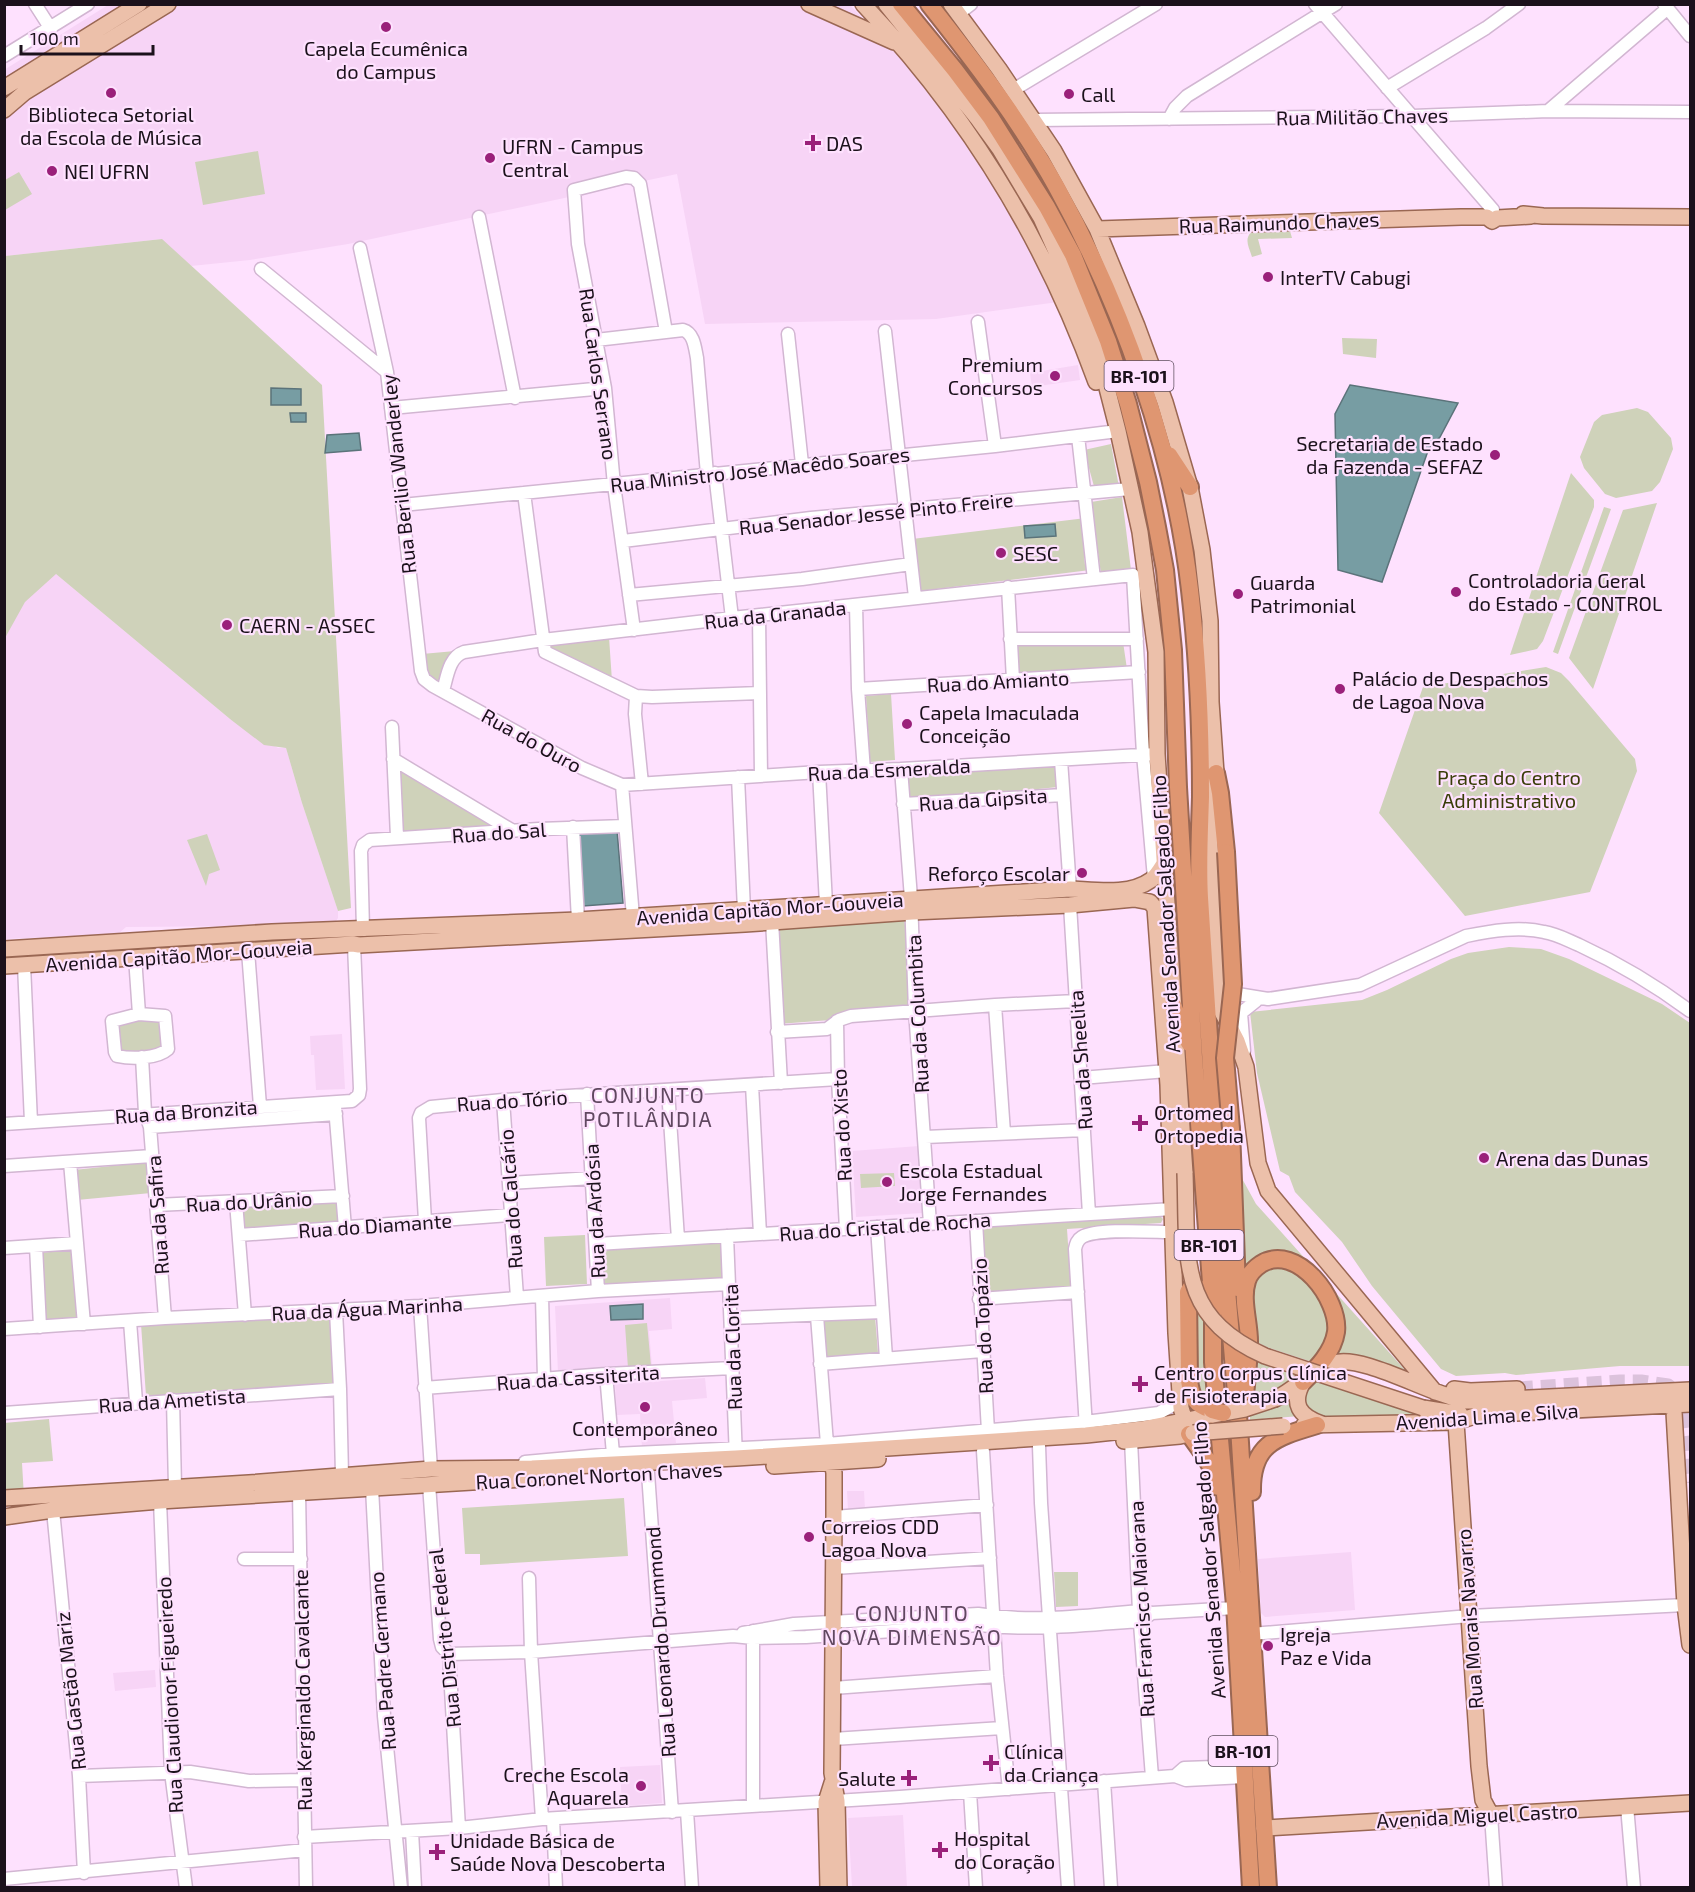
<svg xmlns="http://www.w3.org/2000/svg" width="1695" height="1892" font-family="'Exo 2',sans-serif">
<rect width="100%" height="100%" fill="#fee1fe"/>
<path fill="#f7d4f6" d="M108 5H850L900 57 952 122 1015 218 1058 302 936 319 705 324 677 174 348 244 250 260 191 266 161 239 5 256 4 70Z
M1078 365 1080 380 1032 387 1030 373Z
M4 533 56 574 230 719 278 748H286L302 803 338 911V918L336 921 263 926 126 927 118 934 5 939Z
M342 1034 345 1089 316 1090 314 1055H311L310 1036Z
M919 1146 923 1213 856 1217 852 1151Z
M670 1298 672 1329 649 1331 652 1366 558 1373 555 1306Z
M705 1378 707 1398 672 1401 676 1443 642 1448 640 1414 617 1415 615 1384Z
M847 1491H864L865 1509 848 1510Z
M1351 1552 1355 1610 1265 1617 1261 1613 1258 1559Z
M155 1670 156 1687 115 1691 113 1673Z
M660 1765 662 1803 622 1806 620 1767Z
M903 1815 907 1887H852L848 1818Z"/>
<path fill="#cfd2ba" d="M258 151 265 194 203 205 195 162Z
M19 172 32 194 5 210V180Z
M1290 231 1292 238 1258 239 1262 254 1252 257C1249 247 1244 240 1251 232Z
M162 239 322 385 351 908 338 911 302 803 286 748 264 745 230 719 56 574 25 602 5 638V256Z
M1342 338 1377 339 1376 358 1343 354Z
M1637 408 1648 412 1671 438 1673 449 1660 482 1652 491 1616 498 1605 494 1584 468 1580 457 1594 422 1602 415Z
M1111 444 1119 487 1095 490 1084 450Z
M1571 473 1594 500V507L1543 641 1537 649 1510 655Z
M1122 497 1131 570 1101 574 1091 502Z
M1657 503 1593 689 1569 658 1623 510Z
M1604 507 1611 509 1558 654 1553 652Z
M1086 518 1089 549 1084 556 1085 565 1090 570 920 591 912 539Z
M609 637 612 681 548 649 547 645Z
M1013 642H1123L1127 669 1072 674 1016 673Z
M455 651 441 684 425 672 422 654Z
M1546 667 1561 673 1569 681 1635 759 1637 771 1590 892 1465 916 1379 813 1423 687Z
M891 694 895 760 870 762 866 696Z
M396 764 501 830 403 835Z
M1057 764 1058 787 908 802 902 771Z
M207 834 220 870 209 874 206 886 187 840Z
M904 915 913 1008 831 1020 778 1024V922Z
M1509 947 1541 949 1569 959 1662 1004 1690 1023V1366H1620L1516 1375 1505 1373 1456 1376 1441 1369 1372 1286 1342 1242 1295 1192 1289 1176 1280 1171 1257 1073 1250 1012 1362 1000 1387 990 1451 959 1468 953Z
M165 1019 166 1050 117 1053 114 1022Z
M148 1162 151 1193 77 1200 74 1170Z
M894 1173 895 1186 861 1188 860 1174Z
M1239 1173 1256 1204 1405 1370 1400 1374 1329 1360 1341 1338 1296 1256C1267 1238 1256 1267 1242 1287Z
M338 1201 339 1224 244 1230 243 1206Z
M1159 1215 1163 1219 1161 1223 1067 1229 1071 1288 986 1294 981 1227Z
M585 1235 587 1284 546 1286 544 1237Z
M721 1240 724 1280 602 1287 600 1246Z
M73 1250 80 1320 46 1323 39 1253Z
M1268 1266H1292L1326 1303 1330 1335 1312 1362 1269 1348 1252 1340V1279Z
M1196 1307 1204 1319 1210 1403 1194 1394Z
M334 1313 337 1383 146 1396 141 1324Z
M875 1316 878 1353 825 1357 822 1320Z
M647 1323 651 1366 628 1368 625 1325Z
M1251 1357 1299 1374C1284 1386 1270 1395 1251 1397Z
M1314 1380 1426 1417H1313L1300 1395Z
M1293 1397 1300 1416 1250 1420V1414L1270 1409Z
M49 1419 53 1461 22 1463 24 1497 5 1498 4 1423Z
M624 1498 628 1556 480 1565V1554H465L462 1508Z
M1054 1572H1078V1606L1056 1607Z"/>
<path fill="#779da3" stroke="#5b737a" stroke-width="1.5" d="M1350 385 1458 403 1440 437 1429 448 1382 582 1338 570 1335 414Z
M271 388 301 389V405H271Z
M290 413H306V422H291Z
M359 433 361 450 325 453 327 435Z
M1055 524 1056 536 1025 538 1024 526Z
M617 830 623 903 583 906 576 831Z
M643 1304V1319L611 1320 610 1306Z"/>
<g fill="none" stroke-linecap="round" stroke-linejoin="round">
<path stroke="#dcc2dc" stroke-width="15" stroke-dasharray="15 8" stroke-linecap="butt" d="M1518 1389 1620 1382H1641L1668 1386 1680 1396 1683 1402 1689 1444 1690 1483"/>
<defs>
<path id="minor" d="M35 4 51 29
M1315 4 1493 210
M1664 4 1690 36
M958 14 971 4
M4 56 88 4
M1387 88 1486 28 1519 4
M1013 90 1156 4
M1548 111 1668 8
M1169 119 1175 108 1187 96 1336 4
M1034 120 1413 116 1548 111 1690 112
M479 217 515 398
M360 248 387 372 421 671 424 679 433 686 582 768 622 785 819 772 901 769 1157 754
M261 269 387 372
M978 322 995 446
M885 331 915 597
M788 334 802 464
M596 340 683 330C694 333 695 348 697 358L707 474
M391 408 605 388
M1078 436 1094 579
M715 473 732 618
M524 493 545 652 636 696 652 697 760 693
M402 505 995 446 1118 431
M623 541 811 518 1130 489
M1008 587 1013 680
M629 595 802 579 911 564
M856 605 858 689 864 771
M759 616 761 776
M634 630 614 485 605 388 578 244 574 190 626 177 634 178 640 184 666 332
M1010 639H1137
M858 689 1139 672
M443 691C447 677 449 657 464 652L543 640 732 618 1133 575 1143 754 1154 878
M636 696 635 714 642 784
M392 727 397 837
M393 759 513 831
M1061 760 1070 889
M901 769 911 898 915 1010 930 1224
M819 772 826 904
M738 777 744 910
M622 785 633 917
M903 804 1063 795
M573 827 578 920
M1070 905 1089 1214
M772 921 781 1083
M363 930 361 851 363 845 370 840 539 829 625 826
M248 951 260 1106
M135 957 139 1014
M24 965 31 1122
M1225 992 1268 999 1360 985 1466 936C1491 931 1519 926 1544 932 1557 934 1567 940 1579 945 1618 963 1655 985 1690 1011
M995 1005 1004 1133
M139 1014 165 1016 168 1049C157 1059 131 1059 117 1056L115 1052 112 1021Z
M837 1021 838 1079 846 1229
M777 1032 827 1029 839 1020 851 1016 995 1005 1076 1001
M1244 1051 1241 1013 1256 1001
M142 1057 145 1113 150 1127 165 1318
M1081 1078 1167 1071
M752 1085 760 1234
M668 1090 678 1239
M587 1094 598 1291
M503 1100 517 1297
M335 1107 345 1228
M4 1124 352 1101 359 1095 360 1089 354 945
M150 1127 336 1114
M925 1137 1084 1130
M70 1162 84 1324
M4 1166 152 1156
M509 1183 593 1178
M236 1202 245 1315
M156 1205 343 1196
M425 1221 419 1118 421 1113 431 1107 503 1100 838 1079
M976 1221 988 1431
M877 1227 886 1358
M239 1235 511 1215
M727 1236 736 1457
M597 1244 1173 1209
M36 1246 40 1327
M4 1248 77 1243
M542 1296 544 1379
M979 1299 1078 1292
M420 1306 431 1469
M336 1311 340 1389 342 1475
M817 1316 827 1444 830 1451
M731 1318 882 1312
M130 1321 136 1402
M4 1329 165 1318 420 1306 598 1291 729 1284
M820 1364 982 1351
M606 1374 613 1454
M424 1388 606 1374 733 1368
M173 1400 175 1487
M4 1413 340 1389
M1086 1428 1075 1249C1076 1244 1077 1240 1082 1237 1098 1228 1153 1232 1174 1232
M1131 1440 1139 1611 1152 1777
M1039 1446 1041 1503 1068 1888
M983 1451 997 1676 1009 1789
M525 1462 613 1454 827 1444 1085 1422 1159 1413 1171 1406 1180 1393
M648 1473 672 1812
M429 1484 440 1639 442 1647 449 1654 459 1828
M372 1488 384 1716 401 1888
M299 1492 306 1888
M160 1501 171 1772 186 1888
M53 1510 79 1776 84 1873
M834 1517 987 1505
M244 1559H301
M834 1568 990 1558
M529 1578 531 1652 542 1819
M753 1631V1806
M743 1633 794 1624 978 1614C1032 1623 1085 1616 1139 1611L1152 1613 1235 1608
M1251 1634 1470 1616 1685 1605
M449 1654 531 1652 733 1636 753 1638 806 1637 979 1625C1033 1631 1086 1625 1140 1621L1152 1613
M833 1688 997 1676
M833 1739 1002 1728
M79 1776 190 1772 249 1781 303 1780
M1175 1776 1184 1768 1244 1766
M1104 1781 1111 1888
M970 1792 976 1888
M1627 1806 1634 1888
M687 1811 692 1888
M1491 1815 1496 1888
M553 1819 556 1888
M412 1831 415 1888
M304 1837 459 1828 542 1819 900 1797 1175 1776 1186 1780 1244 1777
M4 1879 305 1850"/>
<path id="major" d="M809 4 894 42
M863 4C967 113 1045 241 1096 382
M886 4 978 119 999 148 1041 218 1081 307 1096 345 1118 431 1140 532 1156 652 1157 754 1185 1173
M951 4 999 69 1054 151 1097 229 1137 326 1165 402 1190 487 1202 550 1210 621 1211 702 1216 773 1210 844 1219 1000 1222 1012 1237 1041 1246 1067 1258 1163 1268 1191 1435 1392
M4 88 139 4
M4 110 25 92 168 4
M1523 214 1543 216 1690 217
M1097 229 1461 217H1487L1492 221 1497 218 1531 216
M4 949 272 932 578 920 1070 889C1095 890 1129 896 1151 880 1157 876 1161 868 1165 862
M4 966 353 944 359 945 745 924 912 912 1070 905 1134 899 1150 902 1155 908 1168 1085 1176 1333 1181 1408 1189 1434
M1303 1382C1291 1404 1299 1416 1322 1424
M1454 1389 1470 1391 1517 1389
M1275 1399C1296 1389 1312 1369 1334 1363 1364 1354 1432 1396 1467 1401L1690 1390
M1664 1404 1671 1407 1674 1412 1685 1605 1690 1645
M1423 1408 1460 1414
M1456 1422 1479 1766 1483 1800 1491 1815
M1304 1425 1456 1422 1478 1415 1690 1404
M1124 1441 1180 1436 1193 1433
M831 1455 834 1473V1517L832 1773 837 1801 839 1888
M774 1466 878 1459
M4 1498 249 1483 431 1469 532 1468 736 1458 1086 1435 1142 1429 1212 1415
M4 1517 53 1510 160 1501 540 1478
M1264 1828 1690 1803
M828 1888 826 1802 832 1783"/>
<path id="highway" d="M901 4 955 70 991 118 1047 207 1073 255 1108 341 1128 404 1148 482 1157 527 1165 570 1173 650 1178 787 1194 1057 1213 1309V1362L1235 1605 1251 1888
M929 4C975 62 1020 121 1056 186 1123 308 1174 451 1190 590 1198 658 1201 729 1201 797 1200 831 1198 864 1200 898L1221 1222 1239 1427 1268 1888
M1169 455 1190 487
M1216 773 1220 793 1226 852
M1173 1005 1189 1043
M1231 1129 1237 1288
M1203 1294 1196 1286 1191 1287 1188 1292 1189 1380C1191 1397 1195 1405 1212 1410
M1244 1405C1246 1384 1249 1362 1249 1341 1249 1322 1241 1299 1247 1281 1249 1274 1255 1268 1261 1264 1297 1242 1340 1300 1336 1332 1333 1352 1317 1368 1303 1382
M1189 1434C1201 1451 1214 1466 1218 1487
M1252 1492C1251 1443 1277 1437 1317 1425"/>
</defs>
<use href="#minor" stroke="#d2b6d2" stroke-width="15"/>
<use href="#major" stroke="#9a6753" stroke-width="18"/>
<use href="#highway" stroke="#9a6753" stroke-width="20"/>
<use href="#minor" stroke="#fff" stroke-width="12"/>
<use href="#major" stroke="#ecc0aa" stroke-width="15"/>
<use href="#highway" stroke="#df9671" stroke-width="16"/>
<defs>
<path id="major-bridge" d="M1185 1173C1188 1257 1176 1316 1265 1356L1423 1408
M1212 1415 1245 1409 1275 1399
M1193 1433 1283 1426"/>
<path id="highway-bridge" d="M1226 852 1233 984 1225 1058 1231 1129
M1212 1410 1223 1413"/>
</defs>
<use href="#major-bridge" stroke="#9a6753" stroke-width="18" stroke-linecap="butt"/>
<use href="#highway-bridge" stroke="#9a6753" stroke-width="20" stroke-linecap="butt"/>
<use href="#major-bridge" stroke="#ecc0aa" stroke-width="15"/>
<use href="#highway-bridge" stroke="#df9671" stroke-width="16"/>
</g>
<g fill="#9a207a" stroke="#fee1fe" stroke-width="2">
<circle cx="386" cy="27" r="6"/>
<circle cx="111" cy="93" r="6"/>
<circle cx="1069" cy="94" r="6"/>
<path d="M810 134h6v6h6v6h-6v6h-6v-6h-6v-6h6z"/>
<circle cx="490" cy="158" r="6"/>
<circle cx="52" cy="171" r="6"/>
<circle cx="1268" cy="277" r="6"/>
<circle cx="1055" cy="376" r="6"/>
<circle cx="1495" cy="455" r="6"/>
<circle cx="1001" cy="553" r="6"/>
<circle cx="1456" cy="592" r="6"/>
<circle cx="1238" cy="594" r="6"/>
<circle cx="227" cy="625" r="6"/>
<circle cx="1340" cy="689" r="6"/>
<circle cx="907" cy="724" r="6"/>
<circle cx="1082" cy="873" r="6"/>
<path d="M1137 1114h6v6h6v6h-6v6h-6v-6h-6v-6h6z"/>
<circle cx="1484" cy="1158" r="6"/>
<circle cx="887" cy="1182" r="6"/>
<path d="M1137 1375h6v6h6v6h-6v6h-6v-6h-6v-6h6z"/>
<circle cx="645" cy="1407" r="6"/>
<circle cx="809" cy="1537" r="6"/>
<circle cx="1268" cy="1646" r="6"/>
<path d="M988 1754h6v6h6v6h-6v6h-6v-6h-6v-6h6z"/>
<path d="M906 1769h6v6h6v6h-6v6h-6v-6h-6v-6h6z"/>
<circle cx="641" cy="1786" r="6"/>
<path d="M937 1841h6v6h6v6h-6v6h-6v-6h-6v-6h6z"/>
<path d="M434 1843h6v6h6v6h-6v6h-6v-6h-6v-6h6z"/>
</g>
<g text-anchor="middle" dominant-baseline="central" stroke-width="4.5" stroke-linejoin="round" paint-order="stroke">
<g fill="#fee1fe" stroke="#5f4f5f" stroke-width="1.5">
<rect x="1104.5" y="361" width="69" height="30" rx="4.5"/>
<rect x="1174.5" y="1230" width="69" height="30" rx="4.5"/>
<rect x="1208.5" y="1736" width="69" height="30" rx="4.5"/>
</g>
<g font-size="18" font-weight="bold" fill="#1b111b">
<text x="1139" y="376">BR-101</text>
<text x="1209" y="1245">BR-101</text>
<text x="1243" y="1751">BR-101</text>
</g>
<g font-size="20" fill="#1b111b" stroke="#fee1fe" text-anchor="start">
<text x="386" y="48" text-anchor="middle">Capela Ecumênica<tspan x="386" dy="23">do Campus</tspan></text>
<text x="1081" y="94">Call</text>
<text x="111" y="114" text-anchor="middle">Biblioteca Setorial<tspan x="111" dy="23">da Escola de Música</tspan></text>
<text x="826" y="143">DAS</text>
<text x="502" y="146">UFRN - Campus<tspan x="502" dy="23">Central</tspan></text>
<text x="64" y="171">NEI UFRN</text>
<text x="1280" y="277">InterTV Cabugi</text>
<text x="1043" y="364" text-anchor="end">Premium<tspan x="1043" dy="23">Concursos</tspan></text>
<text x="1483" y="443" text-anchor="end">Secretaria de Estado<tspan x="1483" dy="23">da Fazenda - SEFAZ</tspan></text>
<text x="1013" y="553">SESC</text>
<text x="1468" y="580">Controladoria Geral<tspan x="1468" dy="23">do Estado - CONTROL</tspan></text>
<text x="1250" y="582">Guarda<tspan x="1250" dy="23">Patrimonial</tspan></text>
<text x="239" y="625">CAERN - ASSEC</text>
<text x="1352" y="678">Palácio de Despachos<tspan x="1352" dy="23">de Lagoa Nova</tspan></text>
<text x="919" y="712">Capela Imaculada<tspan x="919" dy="23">Conceição</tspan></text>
<text x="1070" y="873" text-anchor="end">Reforço Escolar</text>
<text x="1154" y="1112">Ortomed<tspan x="1154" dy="23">Ortopedia</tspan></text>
<text x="1496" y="1158">Arena das Dunas</text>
<text x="899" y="1170">Escola Estadual<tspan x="899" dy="23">Jorge Fernandes</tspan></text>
<text x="1154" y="1372">Centro Corpus Clínica<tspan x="1154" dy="23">de Fisioterapia</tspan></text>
<text x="645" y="1428" text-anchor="middle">Contemporâneo</text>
<text x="821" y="1526">Correios CDD<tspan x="821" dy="23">Lagoa Nova</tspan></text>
<text x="1280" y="1634">Igreja<tspan x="1280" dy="23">Paz e Vida</tspan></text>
<text x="1004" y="1751">Clínica<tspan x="1004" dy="23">da Criança</tspan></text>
<text x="629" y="1774" text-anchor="end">Creche Escola<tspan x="629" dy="23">Aquarela</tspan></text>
<text x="896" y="1778" text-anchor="end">Salute</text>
<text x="954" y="1838">Hospital<tspan x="954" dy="23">do Coração</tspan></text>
<text x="450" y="1840">Unidade Básica de<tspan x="450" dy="23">Saúde Nova Descoberta</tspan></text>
</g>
<g font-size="20" fill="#1b111b" stroke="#fee1fe">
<text transform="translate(1362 116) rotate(-1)">Rua Militão Chaves</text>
<text transform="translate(1279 222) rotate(-2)">Rua Raimundo Chaves</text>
<text transform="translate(599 374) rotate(82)">Rua Carlos Serrano</text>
<text transform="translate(760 469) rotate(-6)">Rua Ministro José Macêdo Soares</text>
<text transform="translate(398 474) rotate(-96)">Rua Berilio Wanderley</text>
<text transform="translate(876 513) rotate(-6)">Rua Senador Jessé Pinto Freire</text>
<text transform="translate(775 614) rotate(-6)">Rua da Granada</text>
<text transform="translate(998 681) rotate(-3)">Rua do Amianto</text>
<text transform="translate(532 740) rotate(29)">Rua do Ouro</text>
<text transform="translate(889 769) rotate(-3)">Rua da Esmeralda</text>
<text transform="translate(983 799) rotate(-4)">Rua da Gipsita</text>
<text transform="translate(499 832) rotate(-4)">Rua do Sal</text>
<text transform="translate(770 908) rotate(-4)">Avenida Capitão Mor-Gouveia</text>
<text transform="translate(1165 914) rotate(-93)">Avenida Senador Salgado Filho</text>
<text transform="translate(179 955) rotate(-4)">Avenida Capitão Mor-Gouveia</text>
<text transform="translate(917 1014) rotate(-93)">Rua da Columbita</text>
<text transform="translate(1080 1060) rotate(-94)">Rua da Sheelita</text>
<text transform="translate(512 1100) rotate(-4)">Rua do Tório</text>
<text transform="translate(186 1111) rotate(-4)">Rua da Bronzita</text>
<text transform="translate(841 1125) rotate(-93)">Rua do Xisto</text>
<text transform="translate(510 1199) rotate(-94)">Rua do Calcário</text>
<text transform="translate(249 1201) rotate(-3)">Rua do Urânio</text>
<text transform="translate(594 1211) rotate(-93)">Rua da Ardósia</text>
<text transform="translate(157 1215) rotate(-94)">Rua da Safira</text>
<text transform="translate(375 1225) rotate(-4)">Rua do Diamante</text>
<text transform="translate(885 1226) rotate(-4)">Rua do Cristal de Rocha</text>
<text transform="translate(367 1308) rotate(-3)">Rua da Água Marinha</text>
<text transform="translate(982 1326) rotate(-93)">Rua do Topázio</text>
<text transform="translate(732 1347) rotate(-92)">Rua da Clorita</text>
<text transform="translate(578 1377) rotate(-4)">Rua da Cassiterita</text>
<text transform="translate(172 1400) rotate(-4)">Rua da Ametista</text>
<text transform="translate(1487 1416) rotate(-4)">Avenida Lima e Silva</text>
<text transform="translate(599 1475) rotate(-3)">Rua Coronel Norton Chaves</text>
<text transform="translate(1208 1560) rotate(-94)">Avenida Senador Salgado Filho</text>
<text transform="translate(1141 1609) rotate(-93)">Rua Francisco Maiorana</text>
<text transform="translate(1469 1619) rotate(-94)">Rua Morais Navarro</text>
<text transform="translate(444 1638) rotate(-96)">Rua Distrito Federal</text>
<text transform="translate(660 1642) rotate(-94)">Rua Leonardo Drummond</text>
<text transform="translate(382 1661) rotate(-94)">Rua Padre Germano</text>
<text transform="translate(302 1690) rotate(-91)">Rua Kerginaldo Cavalcante</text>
<text transform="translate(70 1691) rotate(-96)">Rua Gastão Mariz</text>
<text transform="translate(169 1695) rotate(-93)">Rua Claudionor Figueiredo</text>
<text transform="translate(1477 1815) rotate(-3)">Avenida Miguel Castro</text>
</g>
<g font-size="20" fill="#393d08" stroke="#fee1fe">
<text x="1509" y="777">Praça do Centro<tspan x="1509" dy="23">Administrativo</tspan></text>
</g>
<g font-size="21" letter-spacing="1.5" fill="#604860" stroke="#fee1fe">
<text x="648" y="1094">CONJUNTO<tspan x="648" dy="24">POTILÂNDIA</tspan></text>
<text x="912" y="1612">CONJUNTO<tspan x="912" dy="24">NOVA DIMENSÃO</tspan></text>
</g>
</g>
<rect width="1695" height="1892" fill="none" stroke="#1b111b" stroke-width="12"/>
<path d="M21 45v9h132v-9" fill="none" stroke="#1b111b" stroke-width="3"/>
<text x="30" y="45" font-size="18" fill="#1b111b" stroke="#fee1fe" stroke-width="4.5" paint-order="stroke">100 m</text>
</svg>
